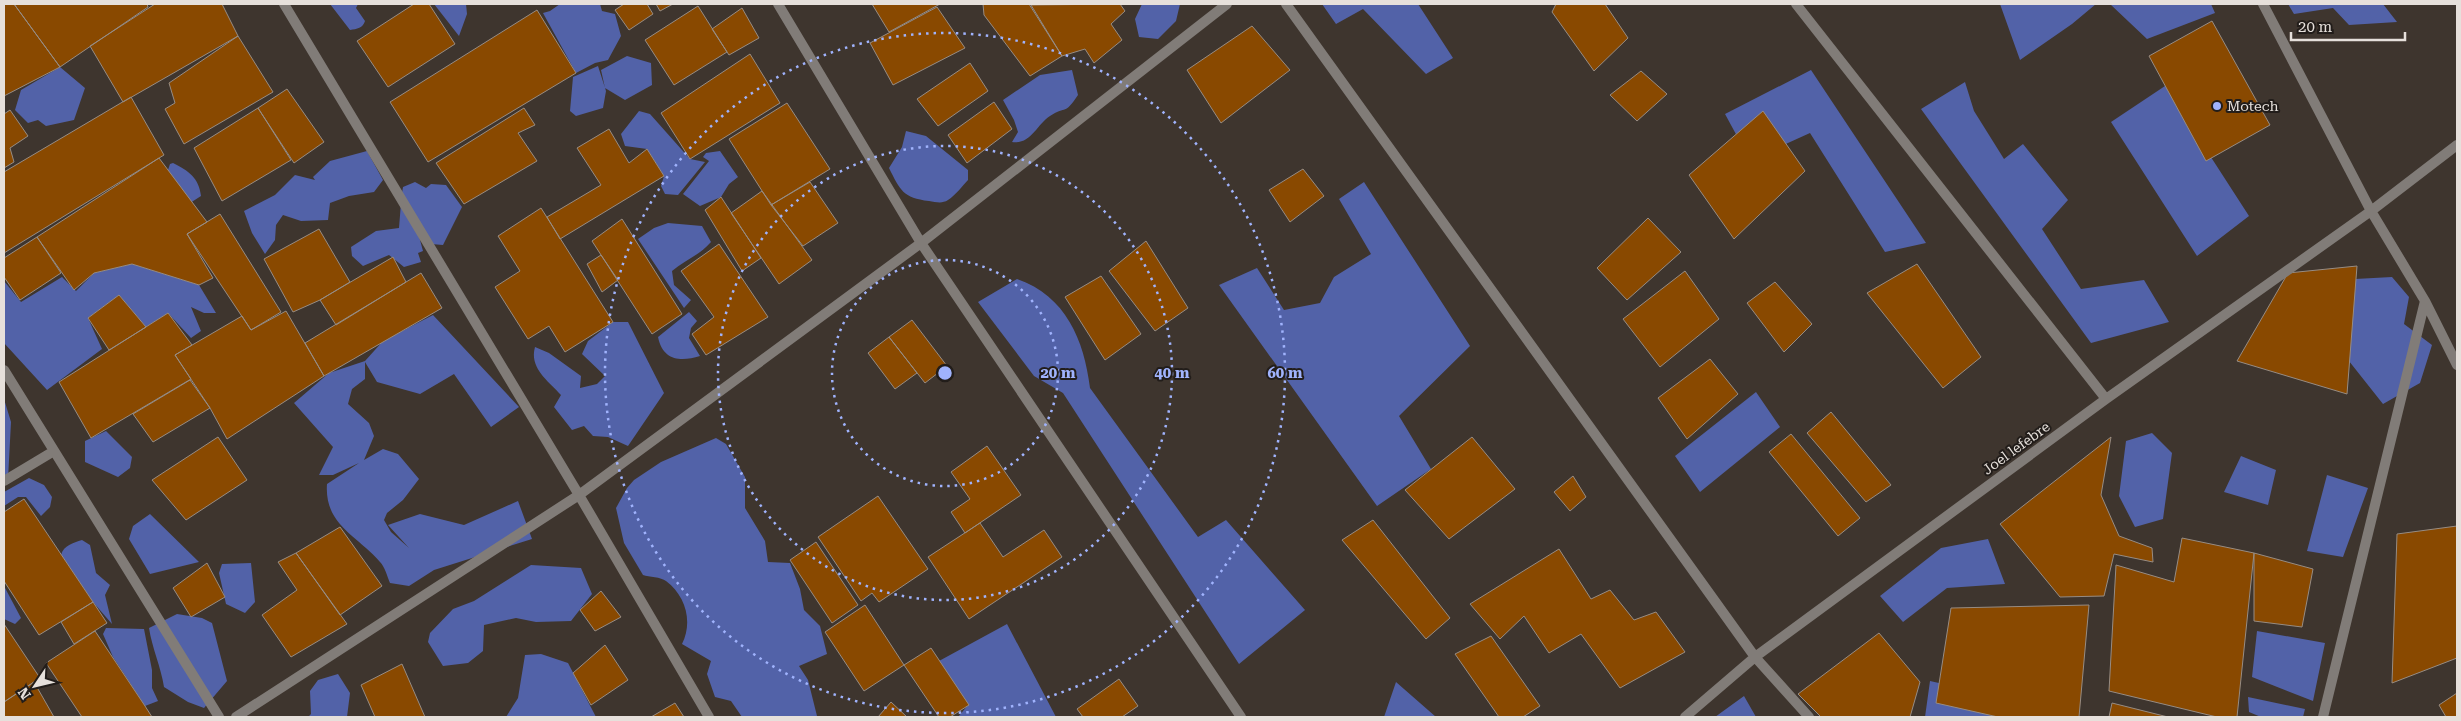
<svg xmlns="http://www.w3.org/2000/svg" width="2461" height="721" font-family="'Roboto Serif',serif">
<rect width="100%" height="100%" fill="#3e352e"/>
<path fill="#5262a8" d="M330 4H358L356 8 365 21C363 28 357 29 350 30Z
M434 4H466L467 14 459 36Z
M560 4H600L602 11 615 14 621 36 608 60 595 63 576 73 543 13 550 11Z
M1142 4H1180L1176 21 1158 39 1139 37 1135 19Z
M1322 4H1418L1453 58 1426 74 1363 9 1336 24Z
M2000 4H2096L2072 24 2020 60Z
M2110 4H2211L2215 13 2147 39Z
M2288 4H2383L2397 22 2349 25 2333 8 2294 14Z
M627 56 651 63 652 85 625 100 605 88 601 70Z
M598 66 606 91 603 108 576 116 570 111 573 77Z
M60 67 85 88 74 120 46 126 38 120 28 123 15 110 21 90Z
M1072 70 1078 95C1064 116 1067 105 1050 116 1037 124 1031 145 1012 142L1018 132 1014 120 1003 100 1040 75Z
M1811 70 1926 243 1885 252 1810 133 1750 160 1725 114Z
M1965 82 1974 111 2004 159 2023 144 2068 200 2042 229 2081 289 2144 280 2169 322 2091 343 1921 109Z
M2165 86 2249 216 2197 256 2111 122Z
M639 111 650 114 690 159 705 162 678 195 665 194 661 186 664 176 647 149 625 146 621 134Z
M906 131 926 136 968 170V180C962 186 956 195 948 200 942 204 936 202 929 201 903 198 900 190 889 168L902 147Z
M367 151 383 180 374 192 349 196 330 203 328 220 301 221 283 215 276 225 275 240 265 254 252 233 244 211 275 195 295 175 315 180 313 177 330 161Z
M720 151 738 177 729 184 721 197 700 206 683 194 709 161 703 157 706 153Z
M173 163C189 171 199 178 201 196L187 205 161 191 170 164Z
M415 182 426 188 431 184 446 185 462 207 443 245 431 244 401 199 403 187Z
M1364 182 1470 346 1399 416 1431 469 1377 506 1219 285 1257 268 1284 310 1320 303 1334 277 1371 254 1339 199Z
M401 203 417 229 423 251 418 253 421 262 404 267 389 255 363 266 352 256 351 247 376 231 399 228Z
M668 223 702 226 711 242C700 255 685 260 672 271L674 285 691 300 684 308 638 239 654 228Z
M132 264 199 285 216 313H204L191 307 201 331 191 338 168 313 146 327 119 295 88 318 102 349 47 390 4 343V281L21 302 62 277 76 291 94 273Z
M2392 277 2409 297 2404 324 2432 345 2420 383 2383 404 2345 356 2355 279Z
M1017 279C1066 296 1084 340 1090 388L1198 537 1226 520 1305 610 1239 664 1063 393 1034 376 978 302Z
M689 312 697 321 691 328 689 338 700 356C681 362 663 361 658 337Z
M433 315 519 407 491 427 454 374 420 394 377 382 365 362V379L352 389 348 404 369 423 374 436 364 460 383 449 398 454 419 479 403 500 387 513 384 520 391 532 409 548 388 525 420 514 464 525 518 501 532 539 434 570 409 586 390 583C387 576 385 567 380 562 358 536 324 525 327 484L359 463 333 475H319L333 447 294 403 329 373 365 361 383 341Z
M613 322H628L664 393 628 446 608 437 593 436 584 426 572 430 554 407 561 395C548 381 529 368 535 347L549 353 581 376 580 388 597 384 605 376 582 354 588 341Z
M1756 392 1780 427 1700 492 1675 456Z
M4 399 11 422 8 479 4 480Z
M106 431 132 457 130 468 118 477 85 462V441Z
M2152 433 2172 453 2163 519 2135 527 2119 496 2126 441Z
M716 438 726 444 745 477V508L765 541 768 562 790 563 800 589 804 610 820 626 827 654 799 666 808 680 817 716 742 717 731 701 715 697 707 674 711 661 682 644C693 622 686 596 666 581 661 577 649 577 643 575L624 543 616 508 627 488 634 480 661 462Z
M2241 456 2276 470 2268 505 2224 492Z
M2327 475 2368 488 2343 557 2307 551Z
M29 478 44 485 52 497 50 507 41 516 26 497H18L4 506V492Z
M150 514 199 562 150 574 129 539 133 526Z
M1988 539 2005 584 1947 588 1903 622 1880 596 1941 548Z
M82 540 90 545 96 573 110 585 105 595 112 624 93 602 61 555C64 545 73 543 82 540Z
M251 563 255 602 245 613 226 604 219 573 222 564Z
M531 565 581 568 592 594 571 621 536 622 516 618 484 625 483 651 468 663 443 666 428 642 430 633 453 609 474 601Z
M4 586 21 618 15 624 4 619Z
M177 614 202 618 212 623 227 681 204 708 188 702 164 687C161 667 152 648 149 628Z
M1007 624 1056 717H958L968 705 939 661Z
M106 628 144 629 152 670V688L158 701 145 706 113 657 103 634Z
M2257 631 2325 643 2313 701 2252 677Z
M541 654 568 663 596 717H506L518 698 525 655Z
M338 674 350 693 347 717H308L311 714 310 691 318 680Z
M1930 681 1979 692 1992 717H1925Z
M1396 682 1436 717H1384Z
M1744 696 1756 717H1715Z
M2248 697 2305 709 2303 717H2261L2249 712Z"/>
<path fill="#894900" stroke="#978c83" d="M4 4H14L60 67 4 96Z
M14 4H147L148 7 60 67Z
M155 4H222L238 36 123 102 90 46Z
M414 4H429L455 44 388 87 357 41Z
M624 4H647L653 14 629 30 615 10Z
M656 4H673L660 11Z
M872 4H940L889 32Z
M983 4H1029L1062 56 1030 76 984 15Z
M1120 4 1125 11 1111 24 1122 40 1094 63 1085 49 1062 56 1031 5Z
M1556 4H1605L1628 38 1594 71 1552 12Z
M698 6 727 52 674 85 645 40Z
M937 7 965 48 893 85 870 43Z
M742 8 759 38 729 55 712 29Z
M537 10 576 73 428 162 390 102Z
M2212 21 2270 125 2206 161 2149 56Z
M1252 26 1290 70 1221 123 1187 70Z
M238 36 273 92 184 144 165 109 175 103 169 83Z
M750 54 780 103 690 159 661 113Z
M970 63 988 91 938 126 917 99Z
M1641 71 1667 94 1637 121 1610 95Z
M287 89 324 142 294 163 258 108Z
M131 97 164 155 4 253V172Z
M994 102 1012 129 967 163 948 135Z
M787 103 830 169 771 205 729 139Z
M258 108 291 160 222 201 194 148Z
M524 108 535 125 518 133 537 161 464 204 436 163Z
M10 110 28 136 10 148 14 162 4 168V114Z
M1763 111 1805 171 1734 239 1689 175Z
M609 129 629 163 647 149 664 176 560 239 547 217 601 185 577 148Z
M159 158 207 222 187 234 213 278 199 285 132 264 94 273 74 290 37 237Z
M1303 169 1324 196 1290 222 1269 190Z
M810 182 838 223 803 246 771 205Z
M762 191 812 260 779 284 731 213Z
M721 197 761 258 742 271 705 210Z
M541 208 613 322 565 352 549 326 528 339 495 287 520 271 498 236Z
M220 214 281 312 251 330 187 234Z
M1648 218 1681 252 1627 300 1597 268Z
M622 219 682 314 652 334 592 241Z
M319 229 350 282 320 300 293 312 264 259Z
M37 237 61 273 20 300 4 277V258Z
M1146 241 1188 308 1155 331 1109 271Z
M719 244 768 317 706 355 692 334 714 317 681 271Z
M601 255 618 280 602 292 587 264Z
M393 257 406 282 336 325 320 300Z
M1917 264 1981 357 1943 388 1867 293Z
M2357 266 2347 394 2237 361 2288 273Z
M1685 271 1719 319 1660 367 1623 319Z
M421 273 442 308 324 376 305 343Z
M1101 276 1141 334 1105 360 1065 297Z
M1775 282 1812 324 1784 352 1747 303Z
M119 295 146 327 109 350 88 318Z
M286 311 324 376 227 439 210 408 175 355 242 316 251 330Z
M168 313 192 345 175 355 191 379 91 438 59 382Z
M912 320 947 366 925 383 889 337Z
M889 337 917 373 895 389 868 353Z
M1710 359 1738 394 1687 439 1658 398Z
M190 380 210 408 153 442 133 414Z
M1831 412 1891 485 1866 502 1807 433Z
M1791 434 1860 518 1838 536 1769 452Z
M218 437 247 480 186 520 152 480Z
M1472 437 1515 489 1449 539 1405 490Z
M2111 437 2101 495 2119 536 2152 548 2153 562 2114 554 2104 596 2060 597 2000 524Z
M987 446 1021 495 965 533 951 512 970 499 951 472Z
M1573 476 1586 497 1570 511 1554 492Z
M878 496 928 569 879 602 872 593 861 601 818 537Z
M24 499 93 602 39 635 4 581V512Z
M1373 520 1450 618 1426 639 1342 540Z
M980 523 1003 557 1044 530 1062 557 969 619 928 557Z
M2457 526V658L2392 683 2397 534Z
M340 527 382 586 340 615 296 553Z
M2182 538 2254 553 2237 717H2217L2109 691 2116 565 2174 582Z
M816 542 858 605 832 623 790 560Z
M1559 549 1591 599 1610 590 1634 620 1656 612 1685 652 1620 688 1581 634 1549 653 1524 616 1500 639 1470 604Z
M296 553 347 624 291 657 262 615 297 590 278 562Z
M2254 553 2313 569 2302 627 2254 621Z
M207 563 225 597 191 617 173 588Z
M601 591 621 617 595 631 580 610Z
M93 602 107 623 74 644 61 622Z
M865 605 904 665 864 691 825 632Z
M2089 605 2079 717H1998L1936 703 1951 608Z
M4 624 40 678 4 702Z
M95 631 145 706 152 717H82L46 663Z
M1879 633 1920 682 1910 717H1821L1798 694Z
M1491 636 1540 706 1523 717H1499L1455 654Z
M605 645 628 680 591 705 573 673Z
M931 648 969 705 950 717H939L904 665Z
M402 664 425 717H375L361 685Z
M1119 679 1138 706 1122 717H1083L1077 709Z
M34 682 54 717H4V702Z
M2457 693V717H2446L2439 705Z
M891 702 907 717H878Z
M675 703 684 717H651Z
M2112 703 2168 717H2109Z"/>
<g fill="none" stroke-linecap="round" stroke-linejoin="round">
<path stroke="#817c78" stroke-width="10" d="M284 4 579 495 709 717
M778 4 921 243 1241 717
M1286 4 1755 657 1809 717
M1796 4 2106 399
M2263 4 2371 211 2425 301 2457 365
M4 370 219 717
M4 481 54 451
M236 717 579 495 921 243 1227 4
M1685 717 1755 657 2106 399 2371 211 2457 145
M2323 717 2425 301"/>
</g>
<g fill="none" stroke="#a0b3fd" stroke-width="2.5" stroke-dasharray="2.5 5">
<circle cx="945" cy="373" r="113"/>
<circle cx="945" cy="373" r="227"/>
<circle cx="945" cy="373" r="340"/>
</g>
<circle fill="#a0b3fd" stroke="#221d1a" stroke-width="2" cx="2217" cy="106" r="5"/>
<g text-anchor="middle" dominant-baseline="central" stroke-width="4" stroke-linejoin="round" paint-order="stroke">
<g font-size="14" fill="#e6e0db" stroke="#221d1a" text-anchor="start">
<text x="2227" y="106">Motech</text>
</g>
<g font-size="14" fill="#e6e0db" stroke="#221d1a">
<text transform="translate(2016 448) rotate(-36)">Joel lefebre</text>
</g>
</g>
<circle cx="945" cy="373" r="8" fill="#a0b3fd" stroke="#221d1a" stroke-width="2.5"/>
<g font-size="15" text-anchor="middle" font-weight="bold" fill="#a0b3fd" stroke="#221d1a" stroke-width="4" stroke-linejoin="round" paint-order="stroke">
<text x="1058" y="378">20 m</text>
<text x="1172" y="378">40 m</text>
<text x="1285" y="378">60 m</text>
</g>
<rect width="2461" height="721" fill="none" stroke="#e6e0db" stroke-width="10"/>
<g transform="translate(35 686) rotate(235)" stroke="#221d1a" stroke-width="4" paint-order="stroke">
<path d="M0-4L9 19L0 12L-9 19Z" fill="#e6e0db"/>
<text y="-8" font-size="14" font-weight="bold" text-anchor="middle" fill="#e6e0db">N</text>
</g>
<path d="M2291 32v8h114v-8" fill="none" stroke="#e6e0db" stroke-width="2.5"/>
<text x="2298" y="32" font-size="15" fill="#e6e0db" stroke="#221d1a" stroke-width="4" paint-order="stroke">20 m</text>
</svg>
